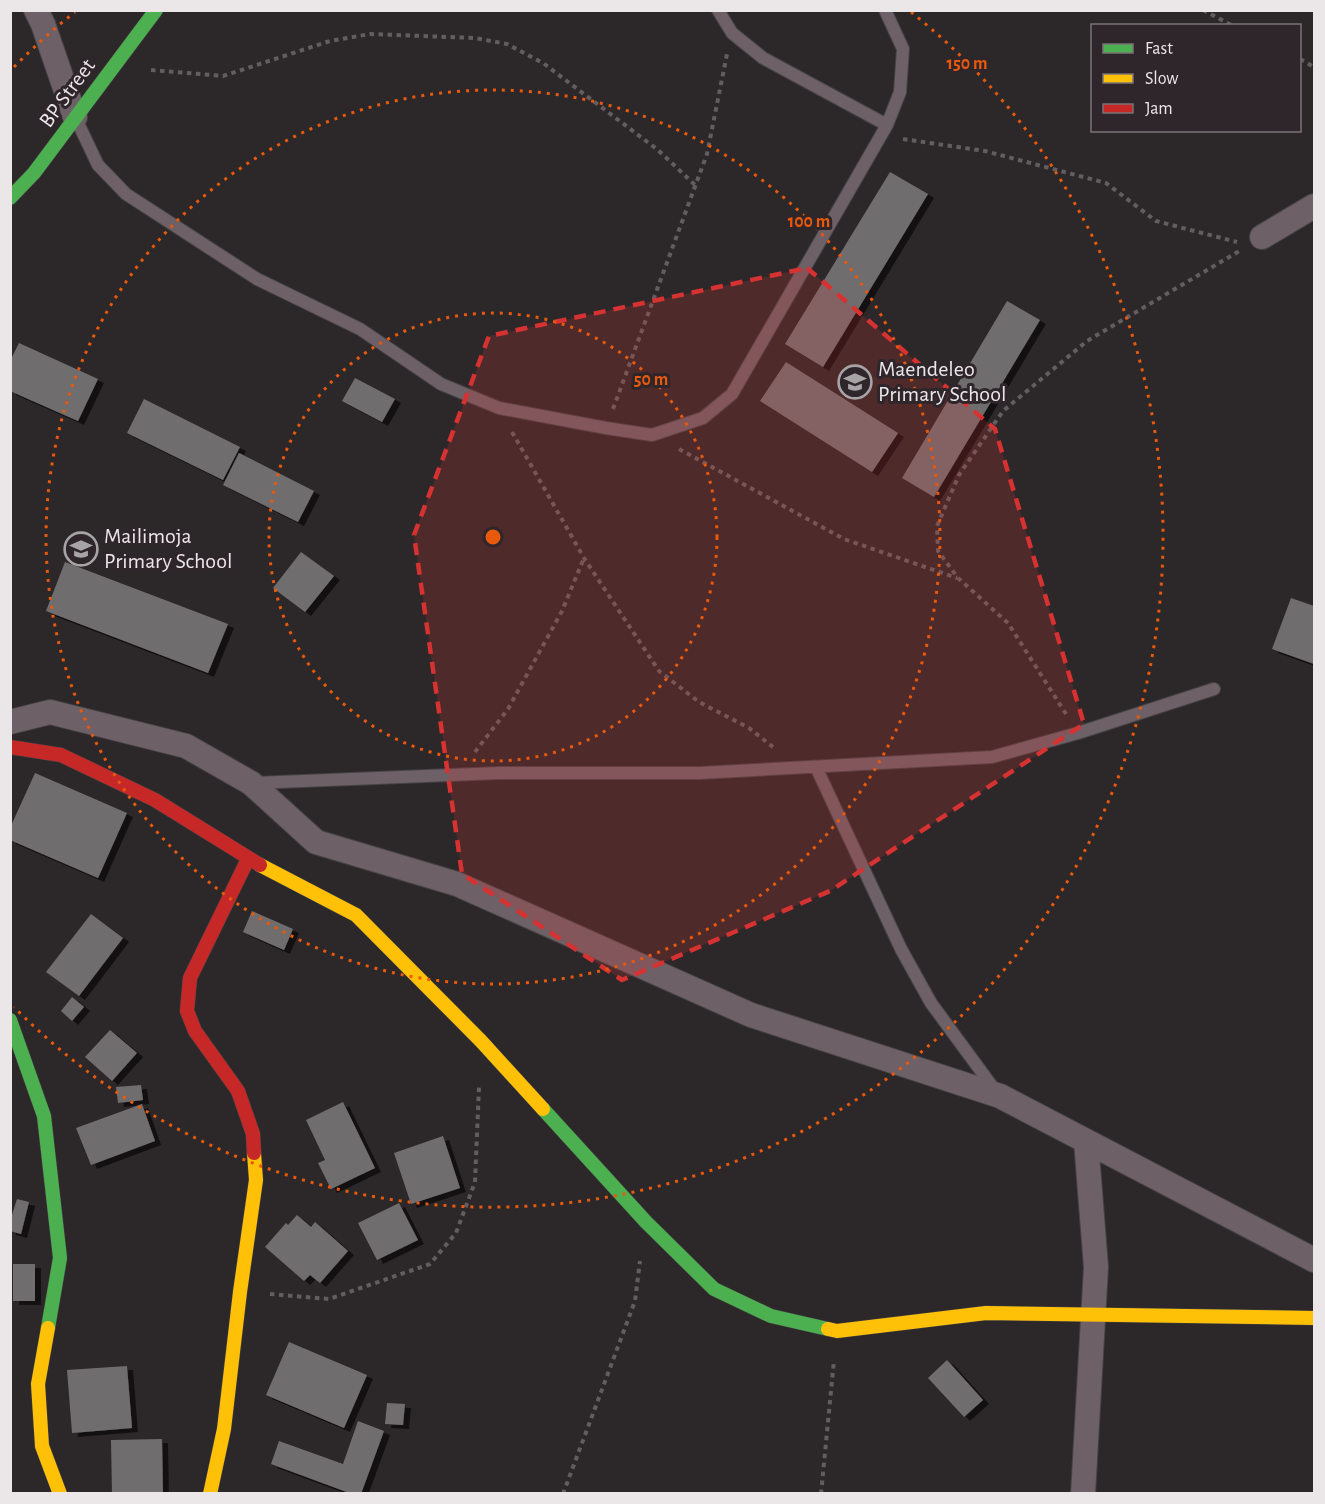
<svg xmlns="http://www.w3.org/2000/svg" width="1325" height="1504" font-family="'Alegreya Sans',sans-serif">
<defs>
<filter id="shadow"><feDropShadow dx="6" dy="4" stdDeviation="0" flood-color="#0009"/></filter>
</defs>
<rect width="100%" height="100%" fill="#2c282a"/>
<path fill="#706d6e" filter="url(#shadow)" d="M890 172 928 194 823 367 785 344Z
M1007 301 1040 320 934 497 902 478Z
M19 343 98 379 78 421 10 391V361Z
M786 362 898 433 872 472 760 401Z
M355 378 395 399 382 422 342 401Z
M144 399 240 447 223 480 127 433Z
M239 453 314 491 298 522 223 485Z
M301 552 334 576 305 612 273 588Z
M65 562 228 624 208 673 46 611Z
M1291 598 1314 606V664L1272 649Z
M35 773 127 813 98 878 10 840V828Z
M252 911 293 929 284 950 243 932Z
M91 914 123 938 79 996 46 972Z
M72 997 84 1007 72 1021 61 1011Z
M110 1030 137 1053 112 1081 85 1057Z
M141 1085 143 1100 118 1103 116 1087Z
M343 1102 375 1168 331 1189 318 1163 325 1160 306 1120Z
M142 1104 155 1141 91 1165 76 1128Z
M443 1136 460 1188 411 1204 394 1153Z
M17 1199 29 1202 21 1234 10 1231V1221Z
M399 1203 418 1240 377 1260 358 1223Z
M297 1215 311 1227 315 1222 348 1251 320 1283 310 1275 304 1281 265 1247 286 1223 288 1225Z
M13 1264H35V1301H13Z
M289 1342 367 1375 344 1428 266 1395Z
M947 1360 983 1400 964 1417 928 1378Z
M127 1366 132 1428 72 1433 67 1370Z
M387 1403 405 1404 403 1425 385 1424Z
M358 1421 384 1431 361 1494H352L271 1464 279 1441 343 1464Z
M162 1439 163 1494H112L111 1440Z"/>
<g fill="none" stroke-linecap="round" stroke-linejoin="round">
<defs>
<path id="lane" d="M718 10 732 33 763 58 887 125
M77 121 98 165 126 194 257 279 360 329 441 384 499 408 606 428 652 435 703 418 732 394 887 125 900 92 903 49 885 10
M816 767 901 949 931 1003 997 1093
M253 783 499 773H700L992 757 1078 733 1214 689"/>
<path id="street" d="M36 10 43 24 75 117
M1262 237 1314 206
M10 722 50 712 186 746 251 783 316 842 457 884 751 1015 1000 1096 1314 1260
M1083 1494 1096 1267 1086 1141"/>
<path id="fast" d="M10 198 34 173 156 10
M10 1020 44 1116 60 1258 48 1328
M543 1109 646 1222 714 1289 771 1316 828 1329"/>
<path id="slow" d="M260 865 356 915 481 1041 543 1109
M48 1328 38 1384 42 1446 60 1494
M828 1329 837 1331 986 1313 1314 1318
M210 1494 224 1429 240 1292 256 1180 254 1153"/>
<path id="jam" d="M10 747 61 755 155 800 260 865
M248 859 190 978 187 1011 195 1031 238 1091 253 1134 254 1153"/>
</defs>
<use href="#lane" stroke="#464345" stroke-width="14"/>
<use href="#street" stroke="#464345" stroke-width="26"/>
<use href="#fast" stroke="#464345" stroke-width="15"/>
<use href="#slow" stroke="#464345" stroke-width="15"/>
<use href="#jam" stroke="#464345" stroke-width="15"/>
<path stroke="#645d60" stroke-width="4" stroke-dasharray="4.5 4.5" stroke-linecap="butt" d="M1203 10 1233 26
M1300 59 1314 67
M151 70 223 76 330 41 370 34 475 38 507 44 543 63 658 150 695 185
M903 139 985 151 1106 183 1156 221 1237 242
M613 409 707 154 727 54
M512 432 584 558 659 671 699 702 749 728 773 747
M679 449 844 539 957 578
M1066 714 1008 623 958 578 938 551 937 526 959 475 1003 411 1087 341 1241 250
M475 752 508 709 562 611 584 558
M270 1294 329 1299 430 1264 456 1233 475 1182 479 1087
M563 1494 635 1301 640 1261
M821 1494 834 1360"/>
<use href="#lane" stroke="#6d6066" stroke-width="12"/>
<use href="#street" stroke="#6d6066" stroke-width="24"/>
<use href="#fast" stroke="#4caf50" stroke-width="14"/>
<use href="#slow" stroke="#ffc107" stroke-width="14"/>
<use href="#jam" stroke="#c62828" stroke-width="14"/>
</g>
<path fill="#d73232" fill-opacity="0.2" stroke="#d73232" stroke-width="4.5" stroke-dasharray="12 8" stroke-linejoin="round" d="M807 268 995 429 1084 724 830 891 622 980 462 874 414 535 489 336Z"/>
<g fill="none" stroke="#e8590c" stroke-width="3" stroke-dasharray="3 6">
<circle cx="493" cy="537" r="224"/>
<circle cx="493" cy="537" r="447"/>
<path d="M14 67A671 671 0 0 1 75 12M911 12A671 671 0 1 1 14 1007"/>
</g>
<defs>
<symbol id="school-ring" viewBox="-11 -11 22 22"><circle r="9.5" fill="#2e262a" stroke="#a8a4a6" stroke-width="1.5"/><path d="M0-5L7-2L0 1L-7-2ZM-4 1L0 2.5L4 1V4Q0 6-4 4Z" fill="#a8a4a6"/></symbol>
</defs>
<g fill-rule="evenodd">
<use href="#school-ring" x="836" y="363" width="38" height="38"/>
<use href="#school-ring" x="62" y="530" width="38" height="38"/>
</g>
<g text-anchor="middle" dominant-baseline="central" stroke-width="6" stroke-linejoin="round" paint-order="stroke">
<g font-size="22" fill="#ebe6e8" stroke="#2e262a">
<text transform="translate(67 93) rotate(-54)">BP Street</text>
</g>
<g font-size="22" fill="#ebe6e8" stroke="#2e262a" text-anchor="start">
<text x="878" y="369">Maendeleo<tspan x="878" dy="25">Primary School</tspan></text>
<text x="104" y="536">Mailimoja<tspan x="104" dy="25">Primary School</tspan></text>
</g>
</g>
<circle cx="493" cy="537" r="9" fill="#e8590c" stroke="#2e262a" stroke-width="3"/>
<g font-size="18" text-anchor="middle" font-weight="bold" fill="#e8590c" stroke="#2e262a" stroke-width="6" stroke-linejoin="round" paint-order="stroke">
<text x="967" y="69">150 m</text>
<text x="809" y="227">100 m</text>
<text x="651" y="385">50 m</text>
</g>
<rect width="1325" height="1504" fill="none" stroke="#ebe6e8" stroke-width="24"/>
<rect x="1091" y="24" width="210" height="108" fill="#2e262a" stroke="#7a7376" stroke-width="1.5"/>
<rect x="1103" y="44" width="30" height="9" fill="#4caf50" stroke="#7a7376" stroke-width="1.5"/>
<text x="1145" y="54" font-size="18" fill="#ebe6e8">Fast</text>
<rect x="1103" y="74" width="30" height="9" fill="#ffc107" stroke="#7a7376" stroke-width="1.5"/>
<text x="1145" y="84" font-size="18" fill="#ebe6e8">Slow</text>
<rect x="1103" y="104" width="30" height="9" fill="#c62828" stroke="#7a7376" stroke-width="1.5"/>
<text x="1145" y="114" font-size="18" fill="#ebe6e8">Jam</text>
</svg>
